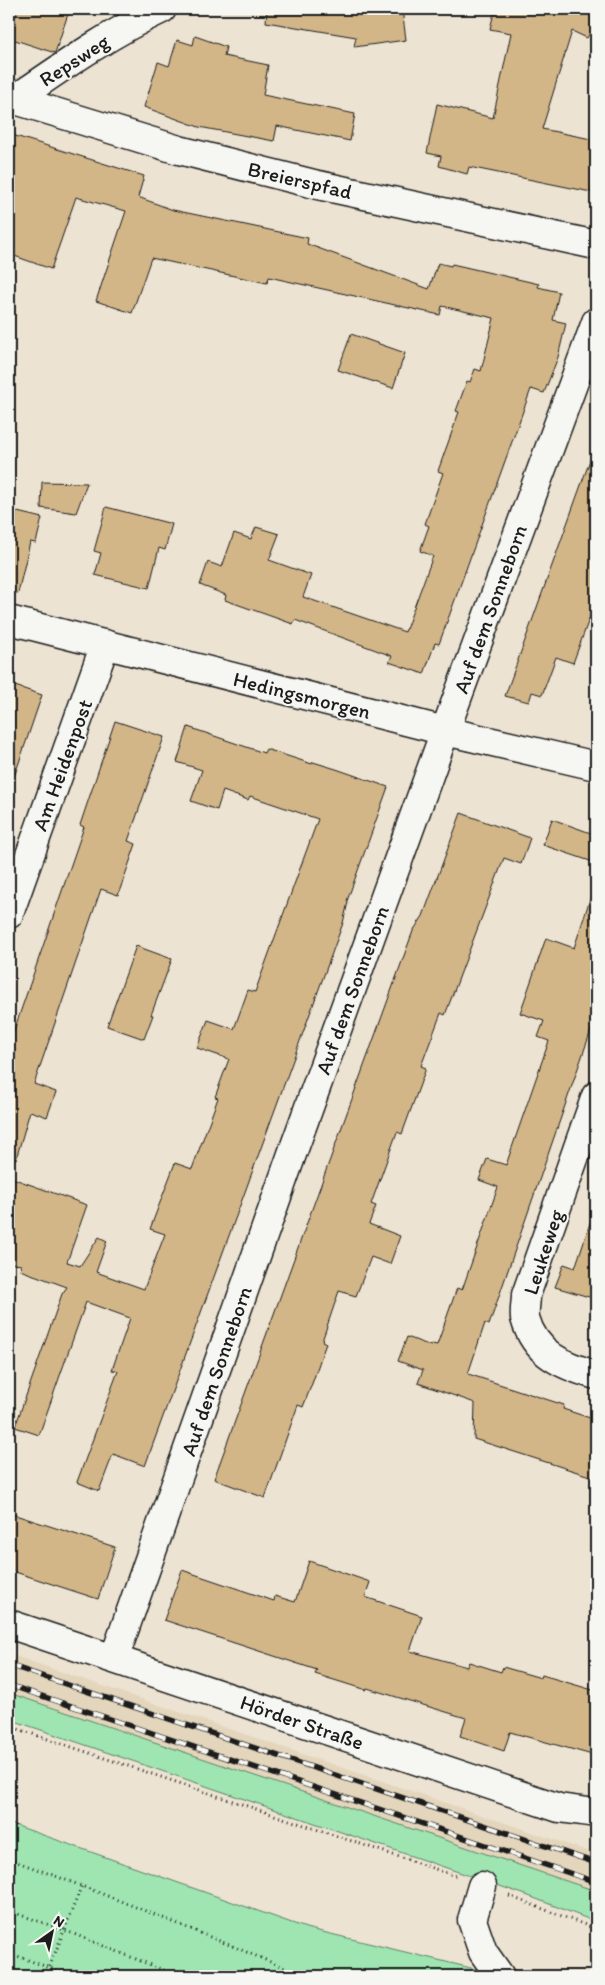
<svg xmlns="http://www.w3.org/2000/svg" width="605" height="1985" font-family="Itim,sans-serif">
<rect width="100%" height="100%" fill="#ece3d2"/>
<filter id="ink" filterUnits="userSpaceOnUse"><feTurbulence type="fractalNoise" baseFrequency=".02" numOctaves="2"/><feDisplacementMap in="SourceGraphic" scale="10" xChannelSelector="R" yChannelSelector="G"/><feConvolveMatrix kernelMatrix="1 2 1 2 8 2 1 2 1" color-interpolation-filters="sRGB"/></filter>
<g filter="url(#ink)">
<path fill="#e4d6bc" d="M9 1654 596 1854V1891L9 1693Z"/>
<path fill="#9ee5b1" stroke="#5d8066" d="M9 1693 596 1891V1922L526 1895 9 1719Z
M9 1823 306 1928 504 1976H9Z"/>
<path fill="#d3b688" stroke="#1c1c1c" d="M17 9H55L68 14 55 53 9 38Z
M267 9H402L406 40 354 47 356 37 266 22Z
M495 9H596V22L587 38 572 31 542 129 596 140V193L469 167 467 174 439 166 441 156 427 153 437 104 493 118 511 33 490 29Z
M195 36 226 47 224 56 268 65 263 95 355 114 350 141 277 126 274 141 199 127 144 107 158 62 169 66 177 40 193 45Z
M9 134 144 176 138 197 173 210 308 238 307 244 429 289 438 263 451 266 452 264 539 284 538 287 559 292 553 320 566 323 558 357 544 393 531 389 443 633 439 644 435 643 424 674 389 662 392 656 295 620 293 624 225 600 226 595 200 585 208 562 222 567 234 533 251 539 256 527 279 534 269 560 311 575 303 597 405 632 433 556 420 551 429 526 425 524 443 473 438 471 459 412 456 411 467 381 470 382 475 369 481 371 494 318 442 306 440 315 269 277 267 283 151 258 132 313 96 301 126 211 76 197 51 269 9 254Z
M351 334 405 353 393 388 338 370Z
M594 449H596V600L573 663 556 657 542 695 532 692 529 702 505 696Z
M42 482 87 483 76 513 41 508Z
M106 507 172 524 165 550 159 548 149 588 95 575 101 553 94 551Z
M9 510 42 518 36 543 30 542 18 593 9 592Z
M9 684 42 695 13 780 9 779Z
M115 721 164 737 128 841 136 844 118 895 101 889 34 1084 56 1092 47 1117 30 1111 16 1159 9 1158V1045L84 827 80 825Z
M188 727 264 753 266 749 312 764 313 762 336 769 388 787 347 901 348 902 343 923 145 1466 113 1454 99 1491 77 1482 118 1371 112 1370 130 1318 86 1302 39 1435 15 1427 62 1294 67 1287 20 1270 21 1265 9 1263V1177L87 1205 67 1262 80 1266 99 1237 107 1241 96 1272 144 1289 165 1234 150 1229 175 1163 192 1169 218 1098 215 1097 229 1059 197 1048 208 1020 234 1029 248 990 255 992 318 819 250 796 248 800 223 791 217 810 191 801 202 770 177 762Z
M461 813 530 838 521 864 504 858 445 1015 441 1013 421 1066 426 1068 402 1134 397 1132 371 1204 376 1206 369 1224 400 1236 390 1264 371 1257 356 1296 339 1291 322 1341 326 1343 313 1381 303 1407 298 1405 265 1498 214 1479 413 931 423 916Z
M552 819 596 835V863L543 845Z
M591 896 596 897V1016L489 1325 485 1323 468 1374 564 1405 563 1409 596 1420V1478L474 1439 475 1403 418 1383 423 1370 398 1361 407 1337 431 1346 432 1344 437 1345 457 1288 462 1290 498 1187 479 1180 487 1159 506 1165 549 1041 538 1037 544 1021 520 1013 546 938 574 948Z
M136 946 172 959 151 1015H153L144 1039 107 1026Z
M591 1220H596V1299L555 1287 564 1264 575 1268Z
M9 1513 115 1547 98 1599 9 1570Z
M309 1561 370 1582 365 1597 422 1616 410 1651 467 1667 469 1662 501 1672 503 1667 541 1678 542 1675 596 1691V1756L510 1732 504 1751 460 1736 466 1718 367 1688 366 1690 315 1674 317 1670 164 1620 182 1570 274 1601 275 1596 295 1602Z"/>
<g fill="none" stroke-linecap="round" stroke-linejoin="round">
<defs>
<path id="minor" d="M9 98 179 150 318 185 596 245
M14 100C62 67 110 33 162 9
M9 620 445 731 596 766
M9 914 105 644
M596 1096 526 1295C526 1302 524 1311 525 1318 535 1354 563 1366 596 1375
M9 1624 559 1808 596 1813
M114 1659 292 1154 445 731 596 322
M482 1886 472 1920 483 1952 500 1976"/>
</defs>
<use href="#minor" stroke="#1c1c1c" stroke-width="31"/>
<path stroke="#1c1c1c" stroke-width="3" stroke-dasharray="1 4" stroke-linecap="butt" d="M9 1726 456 1876
M9 1859C109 1895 206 1935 304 1976
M509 1896 596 1929
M9 1911 64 1930 178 1976
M9 1953 72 1976
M46 1976 82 1885"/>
<use href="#minor" stroke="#f6f6f2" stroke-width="28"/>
<defs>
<path id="rail" d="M9 1665 596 1863
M9 1685 596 1882"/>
</defs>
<use href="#rail" stroke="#1c1c1c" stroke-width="5.5"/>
<use href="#rail" stroke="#f6f6f2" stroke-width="4" stroke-dasharray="11" stroke-linecap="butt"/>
</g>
</g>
<g text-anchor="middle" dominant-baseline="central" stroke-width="4" stroke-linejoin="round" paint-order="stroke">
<g font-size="21" fill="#1c1c1c" stroke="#f6f6f2">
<text transform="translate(74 60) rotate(-33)">Repsweg</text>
<text transform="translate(300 180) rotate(13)">Breierspfad</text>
<text transform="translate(490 609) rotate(-70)">Auf dem Sonneborn</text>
<text transform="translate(302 695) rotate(14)">Hedingsmorgen</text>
<text transform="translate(62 765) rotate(-70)">Am Heidenpost</text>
<text transform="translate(352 990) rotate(-70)">Auf dem Sonneborn</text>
<text transform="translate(543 1252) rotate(-72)">Leukeweg</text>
<text transform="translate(216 1371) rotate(-71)">Auf dem Sonneborn</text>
<text transform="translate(302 1722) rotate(19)">Hörder Straße</text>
</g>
</g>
<rect width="605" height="1985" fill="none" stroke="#f6f6f2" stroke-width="30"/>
<rect x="15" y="15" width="575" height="1955" fill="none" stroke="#1c1c1c" stroke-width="2" filter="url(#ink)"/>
<g transform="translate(52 1932) rotate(33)" stroke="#f6f6f2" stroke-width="4" paint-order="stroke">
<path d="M0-4L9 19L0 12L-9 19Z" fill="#1c1c1c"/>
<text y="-8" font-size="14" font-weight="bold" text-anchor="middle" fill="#1c1c1c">N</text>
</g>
</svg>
